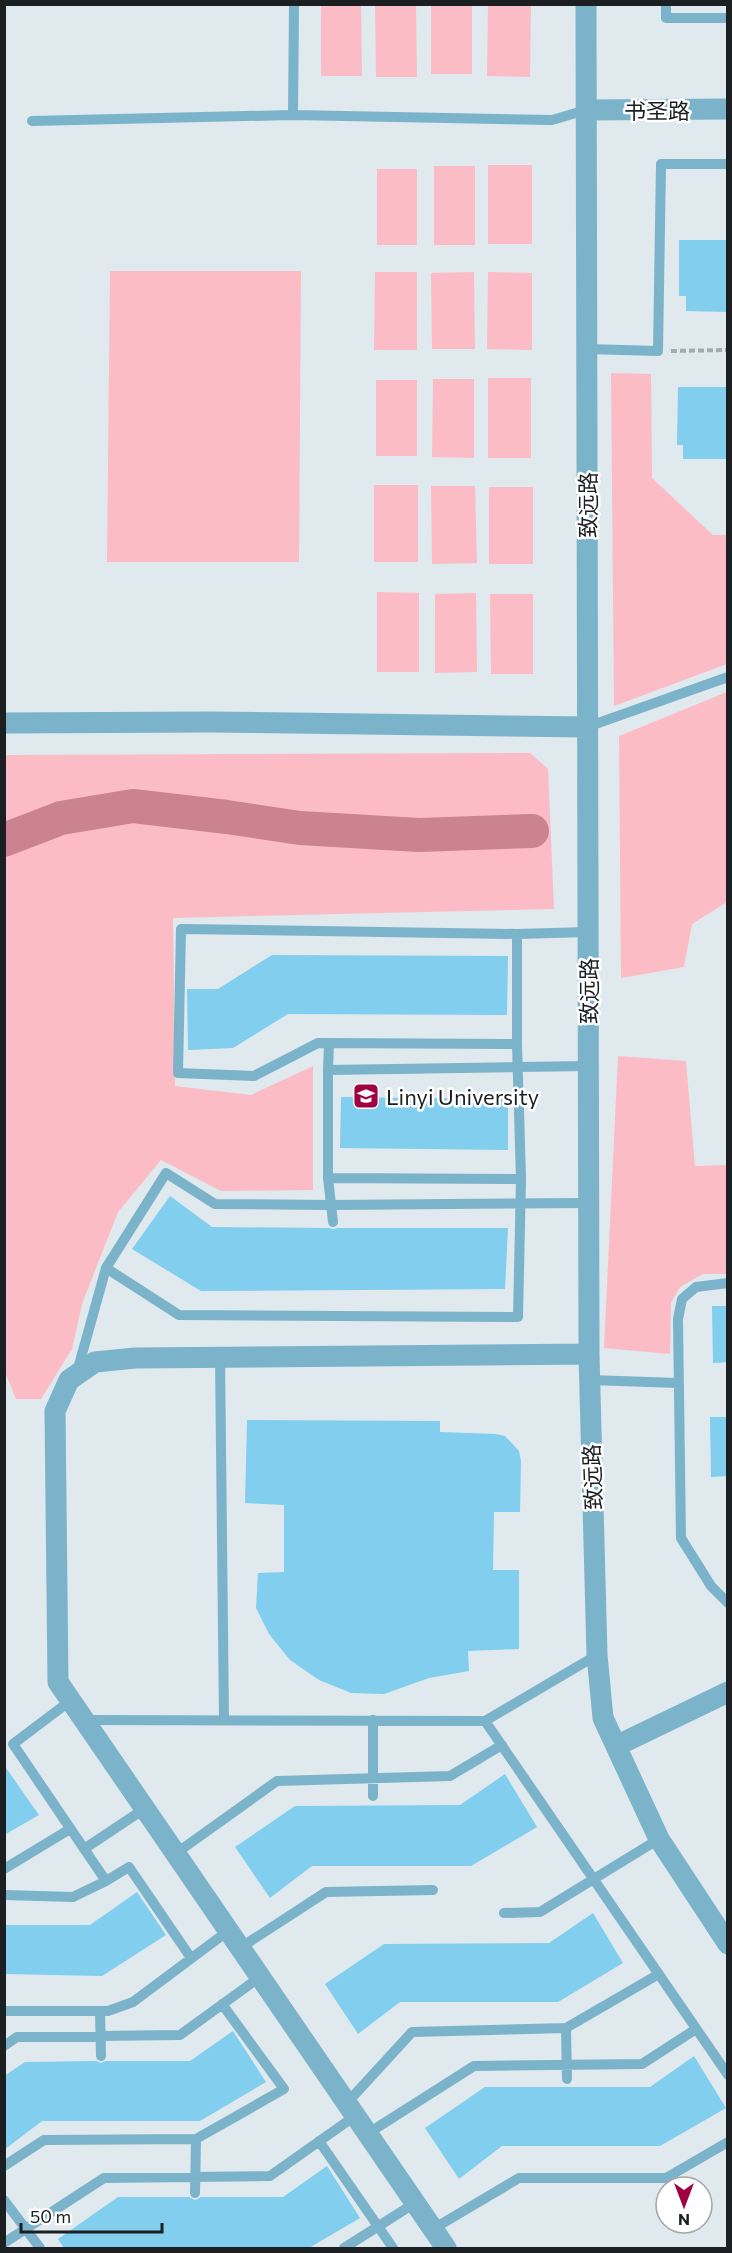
<svg xmlns="http://www.w3.org/2000/svg" width="732" height="2253" font-family="Commissioner,'Noto Sans SC',sans-serif">
<rect width="100%" height="100%" fill="#e0e9ed"/>
<path fill="#fcbcc5" d="M321 5H361L362 76H321Z
M375 5H416L417 77H376Z
M431 5H472V74H431Z
M488 5H531L530 77 487 76Z
M488 165H532V244H488Z
M434 166H475V245H434Z
M377 169H417V245H377Z
M110 271H301L299 562H107Z
M375 272H417V350H374Z
M474 272 475 349H432L431 273Z
M488 272 532 273V350L487 349Z
M611 373 651 374 652 478 713 535H728L727 664 614 706Z
M488 378H531V458H488Z
M433 379H474V458L432 457Z
M376 380H417V456H376Z
M374 485H418V562H374Z
M431 486H475L477 563 432 564Z
M489 487H533V564H489Z
M377 592 419 593V672H377Z
M476 593 477 672 435 673V594Z
M490 594H533V674H491Z
M727 692V902L692 924 684 967 621 978 619 736Z
M530 753 548 769 554 909 173 918 175 1086 251 1095 313 1066V1190L221 1191 161 1160 118 1212 82 1304 72 1349 41 1399H16L5 1372 4 760 7 755Z
M618 1056 686 1061 695 1166 727 1165V1274H703L680 1287 671 1303 670 1354 604 1348Z"/>
<g fill="none" stroke-linecap="round" stroke-linejoin="round">
<path stroke="#ca838f" stroke-width="34" d="M4 840 61 818 133 806 227 817 300 828 419 835 532 831"/>
</g>
<path fill="#81ceee" d="M679 240H728V312L686 311V296H679Z
M678 387H728V459H683V445H677Z
M272 955 508 956 507 1015 288 1014 233 1048 188 1050 187 989H218Z
M341 1097 508 1099V1150L340 1148Z
M170 1196 212 1227 328 1228 333 1229 338 1228H508L505 1289 201 1291 132 1249Z
M712 1306H728V1362L713 1363Z
M710 1417H728V1476L711 1477Z
M247 1420 440 1421V1432L496 1434 505 1436 519 1451 521 1461 520 1512H494L493 1570H519V1649L468 1651 469 1671 429 1678 384 1694 351 1693 319 1680 290 1660 269 1634 256 1608 258 1573 284 1572V1505L245 1503Z
M4 1765 39 1815 4 1835Z
M505 1774 537 1827 471 1866H312L270 1898 235 1847 295 1806 460 1805Z
M137 1892 166 1935 102 1976 4 1974V1925H90Z
M593 1913 623 1963 558 2002H400L358 2034 325 1984 384 1944 549 1943Z
M233 2031 266 2082 200 2121H42L4 2150V2076L25 2062 96 2061 101 2063 106 2061H190Z
M694 2056 726 2108 660 2146H502L459 2179 425 2128 485 2087H650Z
M327 2166 360 2218 309 2248H64L58 2239 118 2197H189L195 2200 201 2197H283Z"/>
<g fill="none" stroke-linecap="round" stroke-linejoin="round">
<path stroke="#a4abaf" stroke-width="4" stroke-dasharray="6 3" stroke-linecap="butt" d="M671 351 728 350"/>
<path stroke="#7bb3ca" stroke-width="10" d="M666 4V18H728
M293 115 294 4
M32 121 293 115 552 120 586 110
M586 349 658 351 661 164H728
M587 727 728 677
M517 934V1044L318 1043 254 1076 178 1073 181 929 517 934 588 932
M517 1044 521 1179 328 1178V1070L518 1067 588 1066
M328 1070 329 1043
M328 1178 333 1222
M106 1268 179 1315 518 1317 521 1179
M728 1283 696 1287 682 1299 678 1319 681 1538 711 1586 728 1603
M220 1357 224 1720
M77 1372 106 1268 166 1173 215 1204 330 1205 588 1203
M590 1380 678 1383
M70 1701 13 1744 106 1881 129 1867 191 1958
M83 1720 485 1721 597 1655
M373 1720V1796
M485 1721 728 2075
M84 1849 144 1809
M175 1854 277 1781 450 1776 502 1745
M4 1869 70 1829
M4 1895 73 1897 106 1881
M504 1913 540 1912 659 1839
M240 1948 326 1892 433 1890
M4 2011H108L133 2002 228 1931
M100 2011 101 2056
M566 2028 567 2079
M4 2046 17 2037 180 2035 260 1977
M346 2104 412 2032 566 2028 659 1974
M367 2134 474 2066 642 2064 696 2029
M319 2141 393 2248
M4 2166 44 2140 196 2139 284 2089 222 2004
M195 2193 196 2139
M4 2200 40 2248
M433 2229 519 2178H666L728 2142
M4 2243 104 2178 270 2176 355 2116
M344 2248 415 2203"/>
<path stroke="#7bb3ca" stroke-width="21" d="M586 4 589 1354 597 1655 603 1718 659 1839 728 1944
M586 110 728 109
M4 723 209 722 587 727
M616 1746 728 1692
M446 2248 58 1682 55 1411 69 1380 95 1362 135 1358 589 1354"/>
</g>
<defs>
<symbol id="university-square" viewBox="-11 -11 22 22"><rect x="-9" y="-9" width="18" height="18" rx="4" fill="#a00341" stroke="#fff"/><path d="M0-5L7-2L0 1L-7-2ZM-4 1L0 2.5L4 1V4Q0 6-4 4Z" fill="#fff"/></symbol>
</defs>
<g fill-rule="evenodd">
<use href="#university-square" x="351" y="1081" width="30" height="30"/>
</g>
<g text-anchor="middle" dominant-baseline="central" stroke-width="5" stroke-linejoin="round" paint-order="stroke">
<g font-size="22" fill="#1c1f21" stroke="#fff">
<text x="657" y="110">书圣路</text>
<text transform="translate(587 505) rotate(-90)">致远路</text>
<text transform="translate(588 991) rotate(-90)">致远路</text>
<text transform="translate(592 1477) rotate(-92)">致远路</text>
</g>
<g font-size="22" fill="#1c1f21" stroke="#fff" text-anchor="start">
<text x="386" y="1096">Linyi University</text>
</g>
</g>
<rect width="732" height="2253" fill="none" stroke="#1c1f21" stroke-width="12"/>
<g transform="translate(684 2205) rotate(180)"><circle r="28" fill="#ffffff" stroke="#a4a5a6" stroke-width="1.5"/>
<path d="M0-4.5L10 22L0 15L-10 22Z" fill="#a00341"/>
<text y="-9" font-size="16" font-weight="bold" text-anchor="middle" fill="#1c1f21">N</text>
</g>
<path d="M21 2223v9h141v-9" fill="none" stroke="#1c1f21" stroke-width="3"/>
<text x="30" y="2223" font-size="18" fill="#1c1f21" stroke="#ffffff" stroke-width="4.5" paint-order="stroke">50 m</text>
</svg>
